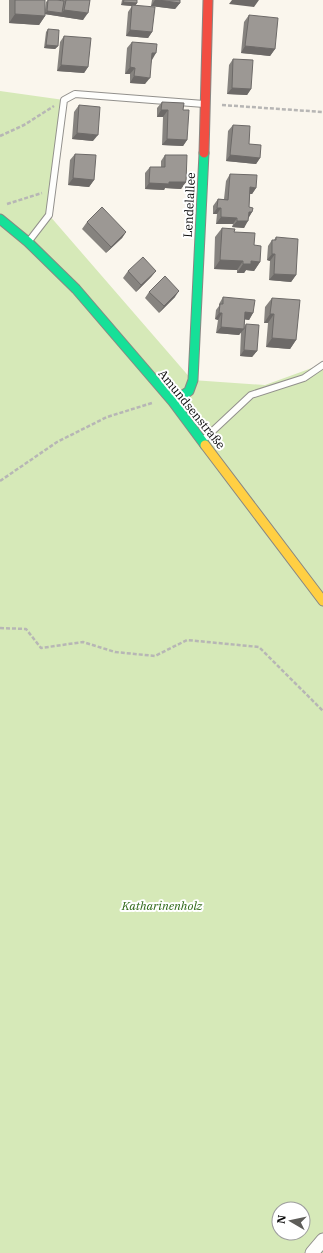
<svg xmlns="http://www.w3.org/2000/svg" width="323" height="1253" font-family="'IBM Plex Serif',serif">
<rect width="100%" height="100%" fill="#faf6ed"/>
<path fill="#d6e9b8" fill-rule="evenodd" d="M0 91 64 100 49 215 192 380 265 385 323 364V1253H0ZM279 1209H303V1233H279Z"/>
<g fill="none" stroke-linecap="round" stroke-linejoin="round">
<defs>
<path id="lane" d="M29 241 49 215 64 100 75 94 204 104
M203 440 251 395 304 378 323 365"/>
<path id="street" d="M312 1253 323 1240"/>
<path id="fast" d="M0 219 28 242 76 289 173 402 205 445
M173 402 189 391 193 380 204 153"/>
<path id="slow" d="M205 445 323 601"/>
<path id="jam" d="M204 153 208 0"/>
</defs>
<use href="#lane" stroke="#92908c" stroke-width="8"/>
<use href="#street" stroke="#92908c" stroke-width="15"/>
<use href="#fast" stroke="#898783" stroke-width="11"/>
<use href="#slow" stroke="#898783" stroke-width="11"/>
<use href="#jam" stroke="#898783" stroke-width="11"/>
<path stroke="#b7b6b5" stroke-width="2.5" stroke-dasharray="4 2" stroke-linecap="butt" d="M222 105 323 112
M0 136 24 125 54 106
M7 204 42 193
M0 481 57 442 107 417 152 403
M0 628 26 629 41 648 83 642 115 652 155 656 187 640 259 647 323 711"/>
<use href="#lane" stroke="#fefefc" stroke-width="6"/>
<use href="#street" stroke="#fefefc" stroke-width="13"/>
<use href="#fast" stroke="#16e098" stroke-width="9"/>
<use href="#slow" stroke="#ffcf43" stroke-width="9"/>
<use href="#jam" stroke="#f24e42" stroke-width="9"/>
</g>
<path fill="#86837f" d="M9 0H45V10L46 2 48 0 62 1V0H90L83 20 45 14V16L39 25 9 23Z
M122 0H137V3L135 6 152 32 148 38 126 36 128 12 132 6 121 5Z
M152 0H180V3L175 9 151 6Z
M249 15 275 49 270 56 241 53 244 22Z
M48 29 58 46 55 49 44 48 46 32Z
M64 36 88 67 84 73 57 71 60 42Z
M132 42 152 60 145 84 130 83V74H125L127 48Z
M233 59 251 89 247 95 227 94 229 65Z
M162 102 183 110 187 140 183 146 162 145 163 117H157V108Z
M79 105 93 141 72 139 74 112Z
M233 125 260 158 256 164 226 161 228 131Z
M75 154 94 180 89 187 68 185 70 160Z
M165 155 186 182 181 189 165 188 164 190 145 189V173L150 167H161V161Z
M230 174 256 188 252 194H250L249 207 252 212 248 218 244 228 232 227 233 224H216L217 214H213V206L218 199H224L226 181Z
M87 222 126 232 122 238 106 253 82 229Z
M222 228 234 232 254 245 260 262 254 271 246 270 244 273H237V270L214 269 215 237Z
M276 237 296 275 291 282 269 280 270 261 267 260 268 246 272 240H274Z
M128 271H156L151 277 136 292 123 278Z
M149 292 175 297 159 313 145 298Z
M223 297 253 313 249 320 245 319 244 327 246 324 257 351 252 357 240 356 241 332 239 335 216 333 218 320 215 319 216 310 219 306V304Z
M272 298 296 340 290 349 266 347 268 323H264L265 307Z"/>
<path fill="#6d6a68" d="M155 0H158L180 3 175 9 151 6Z
M232 0H259L254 7 229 4Z
M123 2 137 3 134 7 132 5V6L121 5Z
M64 10 88 13 83 20 44 14 47 11 62 13Z
M15 14 45 16 39 25 9 23Z
M130 30 152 32 148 38 126 36Z
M46 45 58 46 55 49 44 48Z
M245 46 275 49 270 56 241 53Z
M152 53H156L152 60 147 59Z
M61 65 88 67 84 73 57 71Z
M130 67 135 68 130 74H125Z
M134 76 150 78 145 84 130 83Z
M232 88 251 89 247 95 227 94Z
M161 110H168L163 117H157Z
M77 133 98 135 93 141 72 139Z
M167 139 187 140 183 146 162 145Z
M230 155 260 158 256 164 226 161Z
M73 178 94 180 89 187 68 185Z
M169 182H186L181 189 165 188 164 190 145 189 149 183Z
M250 187 256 188 252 194H246Z
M217 208H221L217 214H213Z
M249 212H252L248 219Z
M221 217 237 218 233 224H216Z
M237 221H248L244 228 232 227Z
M126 232 122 238 106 253 111 247Z
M272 254H275L270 261 267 260Z
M220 260 243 261 237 270 214 269Z
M251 261 260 262 254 271 246 270 244 273H237L243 264Z
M156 271 151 277 136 292 141 285Z
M274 274 296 275 291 282 269 280Z
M179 291 175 297 159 313 164 306Z
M245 312 253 313 249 320 241 319Z
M219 313H222L218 320 215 319Z
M270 314H274L268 323H264Z
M221 327 244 329 239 335 216 333Z
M272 338 296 340 290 349 266 347Z
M244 350 257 351 252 357 240 356Z"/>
<path fill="#9c9894" stroke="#6d6a68" d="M15 0H45V16L15 14Z
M48 0H57L64 1 62 13 47 11Z
M66 0H90L88 13 64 10Z
M124 0H137V3L123 2Z
M158 0H180V3Z
M132 5 155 7 152 32 130 30Z
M249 15 278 18 275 49 245 46Z
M48 29 59 30 58 46 46 45Z
M64 36 91 38 88 67 61 65Z
M132 42 157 44 156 53H152L150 78 134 76 135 68 130 67Z
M233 59 253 60 251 89 232 88Z
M162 102 184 103 183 110H189L187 140 167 139 168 110H161Z
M79 105 100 107 98 135 77 133Z
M233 125 250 126 249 144 261 145 260 158 230 155Z
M75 154 96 155 94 180 73 178Z
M165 155H187L186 182H169V184L149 183 150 167H165Z
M230 174 257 175 256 188 250 187 249 207 253 208 252 212H249L248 221H237V218L221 217V208H217L218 199 228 200Z
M102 207 126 232 111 247 87 222Z
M222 228 235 229 234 232 255 233 254 245 261 246 260 262 251 261V264H243V261L220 260Z
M276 237 298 239 296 275 274 274 275 254H272V240H276Z
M143 257 156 271 141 285 128 271Z
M165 276 179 291 164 306 149 292Z
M223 297 255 300 253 313 245 312 244 329 221 327 222 313H219L220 304H223Z
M272 298 300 300 296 340 272 338 274 314H270Z
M246 324 259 325 257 351 244 350Z"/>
<g text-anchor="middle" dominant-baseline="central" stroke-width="4" stroke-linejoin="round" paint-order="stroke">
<g font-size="12" fill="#0a0a0a" stroke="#fff">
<text transform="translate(189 205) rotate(-87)">Lendelallee</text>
<text transform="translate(192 409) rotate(51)">Amundsenstraße</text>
</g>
<g font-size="12" font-style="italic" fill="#2d6716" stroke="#fff">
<text x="162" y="905">Katharinenholz</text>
</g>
</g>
<g transform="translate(291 1221) rotate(279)"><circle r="19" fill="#ffffff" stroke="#9d9d9d"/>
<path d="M0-3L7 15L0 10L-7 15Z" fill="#5e5d59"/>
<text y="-6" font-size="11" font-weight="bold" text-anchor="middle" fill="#0a0a0a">N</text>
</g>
</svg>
